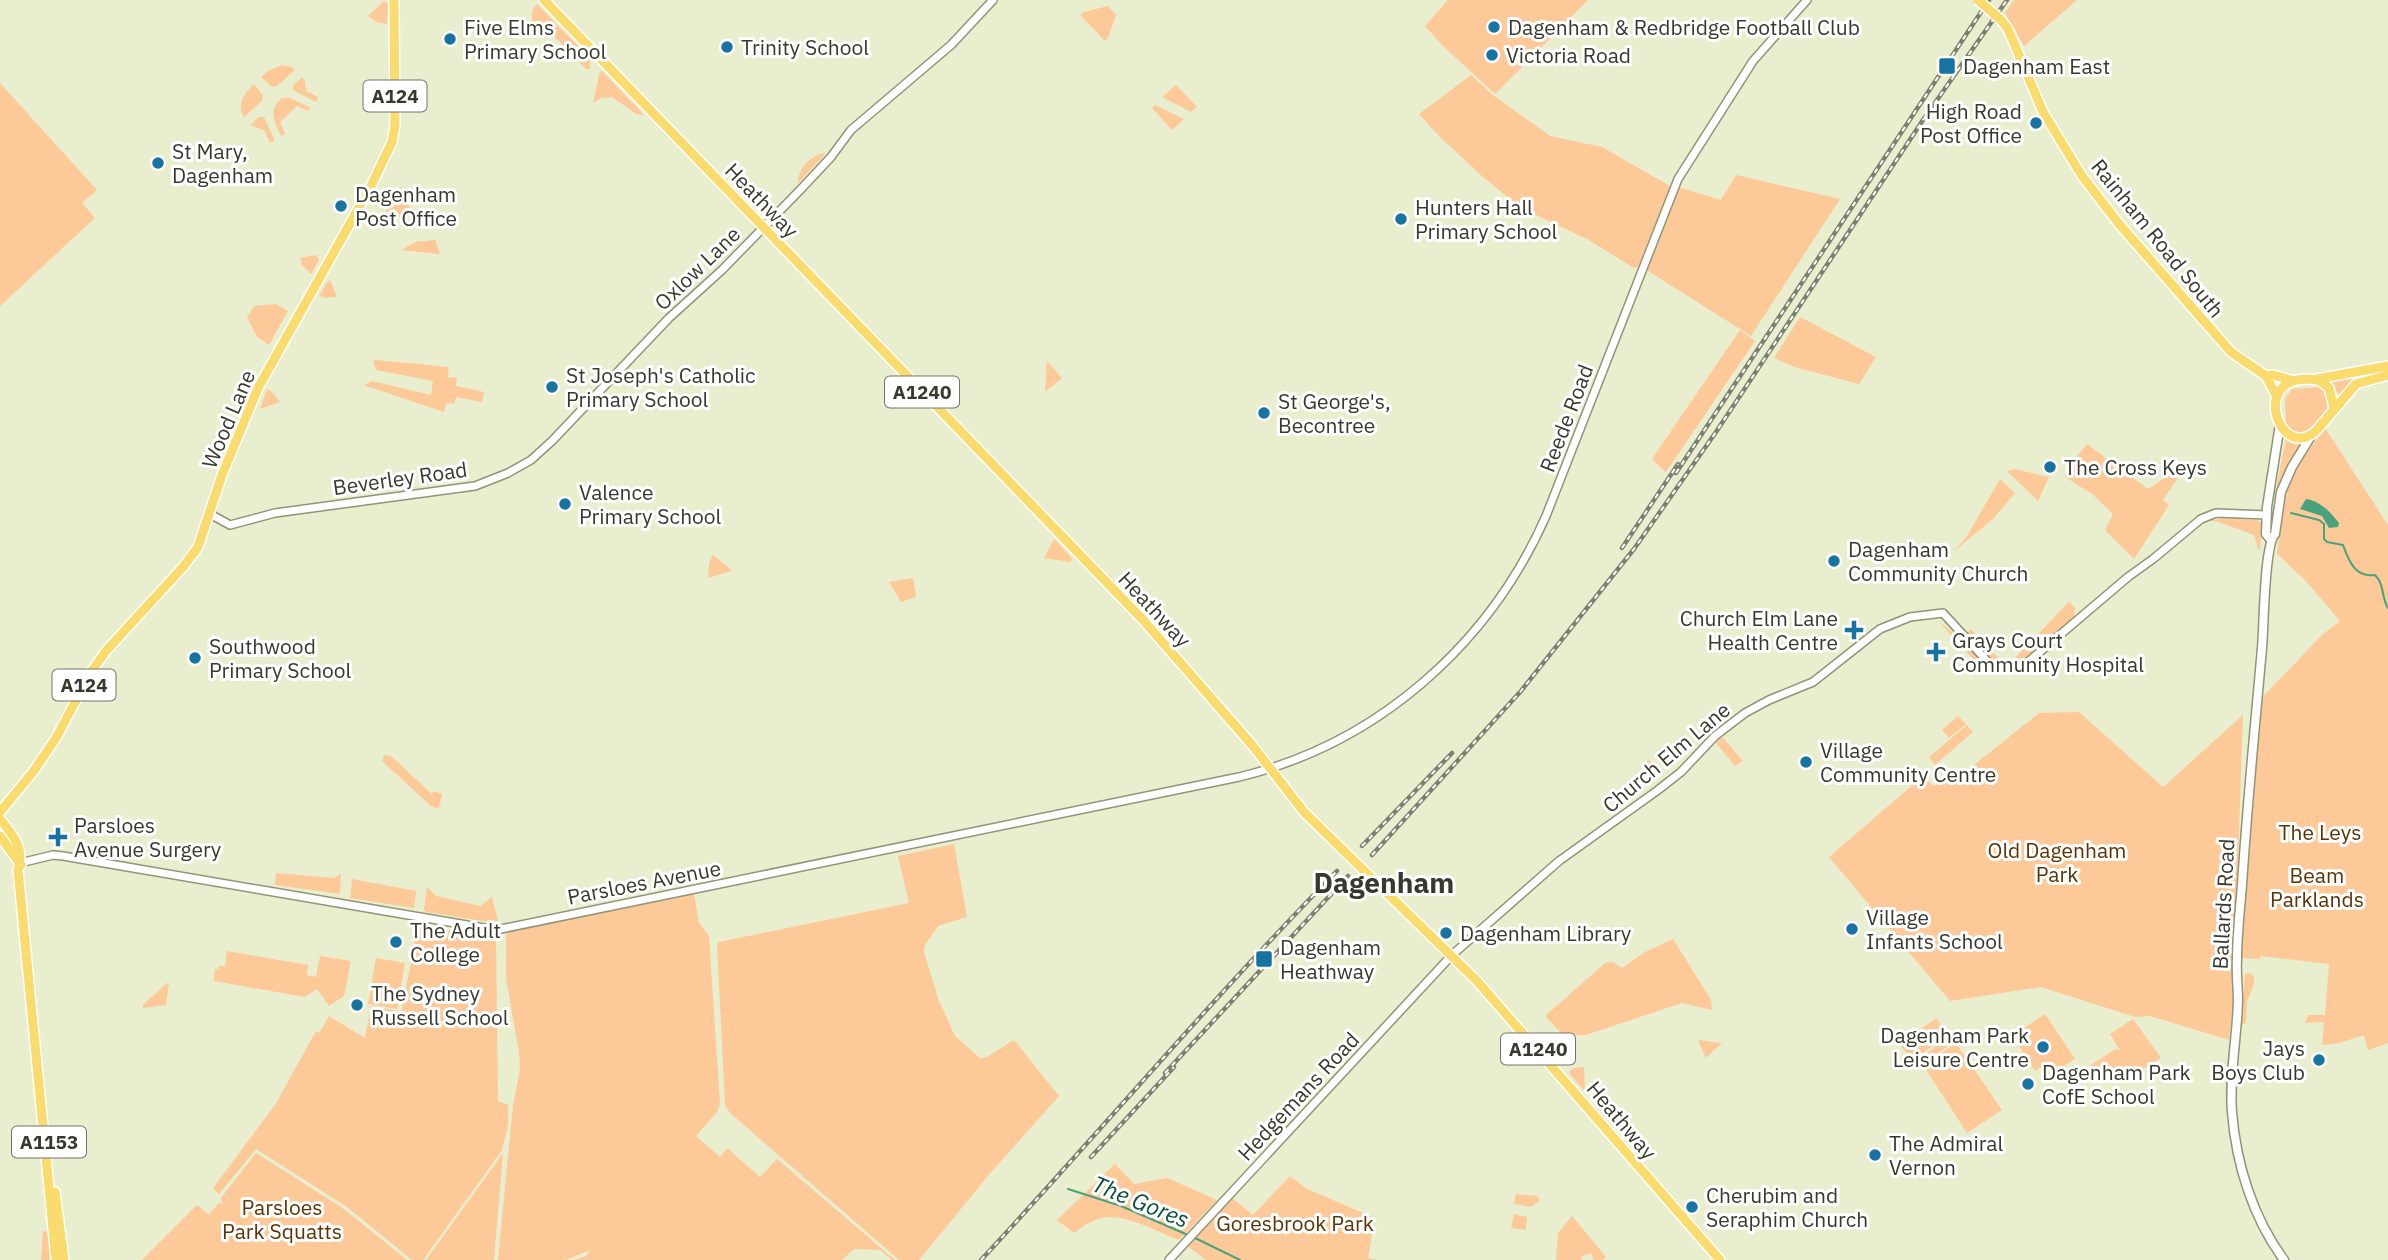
<svg xmlns="http://www.w3.org/2000/svg" width="2388" height="1260" font-family="'IBM Plex Sans',sans-serif">
<rect width="100%" height="100%" fill="#e9eece"/>
<path fill="#fdc999" d="M1448 0H1588L1495 94 1443 46 1425 26Z
M2014 0H2077L2024 46 2005 13Z
M384 1 388 4 387 24 376 22 368 16Z
M537 4 590 58V69H586L545 27 541 30H530L533 9Z
M1108 6 1116 15 1108 38 1105 41 1080 15 1084 12Z
M282 65 292 67 295 70 277 86 272 87 261 77 268 71Z
M600 71H602L644 115 636 114 612 97 601 98 593 103Z
M1471 75 1493 95 1550 136 1602 147 1675 189 1642 266 1634 268 1587 239 1521 208 1483 177 1441 138 1419 114Z
M302 77 305 81 306 91 318 97 316 102 293 90V85Z
M0 83 97 190 82 203 95 218 0 306Z
M254 84 263 95 262 101 244 117C236 105 244 93 254 84Z
M1176 85 1197 107 1191 112 1162 97Z
M282 98H290L311 108 308 111 297 106 280 122 285 134 281 136C274 121 268 110 282 98Z
M1155 105 1184 119 1172 130 1152 108Z
M259 117H264L275 141 270 143 264 130 250 125Z
M824 153 825 154 798 183C798 169 810 156 824 153Z
M1736 175 1840 199 1751 336 1645 269 1678 187 1721 200Z
M401 187 412 214 386 221 384 214Z
M435 239 440 254 401 250 418 241H428Z
M316 255 319 260 311 274 302 265 300 258Z
M329 280 331 282 337 297 326 298 319 296Z
M276 304 288 311 269 345 257 337 247 317 254 306Z
M1800 317 1876 357 1859 384 1794 367 1774 358Z
M1740 330 1755 341 1666 472 1664 471 1652 459Z
M376 360 449 367 447 377 457 378 456 386 484 392 482 402 456 397 454 404 446 403 444 412 364 385 372 381 431 395 433 381 376 370 373 361Z
M1047 361 1062 378 1045 392Z
M2388 373 2363 380 2341 399 2331 382Z
M2319 387 2326 391 2332 406 2315 432 2298 436 2286 425 2285 399 2292 389Z
M267 389 271 391 280 402 260 409Z
M2325 428 2388 525V1043L2368 1050 2364 1035 2339 1043 2322 1045 2324 1022 2305 1023 2308 1015H2325L2329 964 2260 956V959L2241 958 2258 702 2322 635 2340 621 2305 580 2277 554C2281 525 2282 495 2297 469 2304 454 2316 441 2325 428Z
M2286 439 2294 444 2306 445 2294 464 2274 513 2277 483Z
M2087 444 2148 489 2172 473 2179 476 2163 500 2169 505 2134 559 2105 530 2113 514 2092 494 2065 477 2068 467Z
M2015 469 2049 477 2038 501 2007 471Z
M2000 479 2015 493 1993 519 1954 551 1967 536Z
M2223 518 2257 520 2262 523 2260 549H2258L2254 535 2216 521H2207Z
M1054 539 1072 558 1070 562 1044 558Z
M713 555 730 569 731 571 708 578 709 563Z
M913 578 916 597 901 602 889 582Z
M2069 602 2075 608 2074 617 2026 658 2008 665Z
M1939 622C1955 632 1982 658 1989 676Z
M1971 629 2006 666 1993 663 1966 634Z
M2079 712 2163 787 2243 715 2233 1007 2229 1040 2150 1016 2135 1017 2041 987 1950 1001 1829 857 1923 776 1933 786 1969 769 2039 713Z
M1958 716 1966 724 1949 738 1942 730Z
M1967 725 1973 732 1935 765 1929 757Z
M1721 738H1723L1743 761 1735 766 1716 743Z
M384 755 391 756 432 794 433 791 442 794 439 809 431 806 382 761Z
M1649 760 1662 771 1652 780 1642 765Z
M954 844 967 917 938 926 925 945 924 952 939 1001 955 1036 980 1058 987 1057 1014 1040 1059 1096 992 1171 919 1260H899L729 1112 725 1105 717 944 719 942 909 903 898 856Z
M276 873 334 878 341 874 340 894 275 885Z
M352 879 416 891 414 908 350 898Z
M427 887 436 896 480 906 492 897 498 921 496 923 426 912 424 909Z
M694 894 699 923 709 936 720 1104 717 1112 696 1136 720 1157 727 1148 760 1177 777 1159 895 1260H892L880 1250 854 1249 842 1260H574L586 1256 590 1250 566 1260H498L513 1105 520 1069 519 1052 506 978V933Z
M418 926 491 938 496 935 498 1101 508 1105V1126L502 1150 423 1260H412L347 1207 256 1149 219 1194 213 1188 275 1105 316 1031 319 1033 329 1016 365 1038 371 1006 400 1011 399 1024Z
M1673 939 1711 1000 1712 1010 1682 1003 1586 1035H1563L1545 1016 1605 963 1613 962 1622 968 1645 952Z
M227 951 308 965 307 975 316 977 320 956 351 961 344 996 329 1006 317 989 305 997 214 981 215 969H218L219 966H225Z
M376 958 405 963 397 1009 368 1004Z
M2250 973 2254 977V984L2247 1002 2246 1022 2241 1026 2245 974Z
M167 983H169L166 1005 143 1008V1005Z
M2045 1014 2075 1059 2057 1070 2051 1061 2035 1071 2012 1036Z
M1936 1018 1948 1034 1913 1061 1900 1045Z
M2133 1019 2161 1058 2133 1075 2127 1083 2089 1066 2116 1049 2120 1050 2110 1034Z
M1950 1035 1955 1041 1925 1062 1922 1057Z
M1698 1040 1721 1043H1722L1706 1058Z
M1956 1043 2002 1110 1967 1133 1923 1065Z
M1584 1067 1585 1092 1569 1073 1573 1068Z
M256 1153 344 1209 407 1260H142L197 1205 209 1215 219 1203 223 1204 221 1198Z
M503 1153 494 1260H426Z
M1115 1164 1134 1184 1167 1178 1217 1200 1179 1240C1158 1232 1132 1217 1109 1217 1095 1217 1084 1226 1074 1233L1057 1220Z
M1290 1176 1307 1189 1375 1218 1368 1258 1378 1260H1206L1186 1245 1231 1197 1253 1215Z
M1516 1194 1537 1196 1540 1200 1531 1207 1514 1204Z
M1514 1214 1527 1217 1526 1230 1511 1228Z
M1572 1216 1606 1257 1603 1260H1594L1591 1253 1581 1257 1582 1260H1556L1558 1233Z
M43 1231 48 1232 50 1260H41Z"/>
<path fill="#48a27c" d="M2306 499C2321 501 2331 513 2339 523L2338 527 2329 528 2322 516 2300 509Z"/>
<g fill="none" stroke-linecap="round" stroke-linejoin="round">
<path stroke="#48a27c" stroke-width="2" d="M2291 513 2319 520 2324 524V539L2327 542 2343 545C2349 561 2355 578 2375 575 2385 585 2381 597 2388 608
M1068 1189 1121 1206 1188 1235
M1193 1237 1240 1260"/>
<defs>
<path id="tertiary" d="M210 514 230 525 275 513 475 486 508 473 531 460 552 441 669 318 722 270 802 188 831 157 851 130 951 45 993 0
M20 863 53 855 63 856 496 930 1239 777C1377 744 1489 645 1546 516L1678 179 1753 61 1807 0
M1169 1260 1452 955 1559 861 1658 790 1681 772 1715 736 1745 713 1769 700 1813 682 1880 629 1910 617 1943 613 1987 661C2001 670 2013 667 2028 662L2128 577 2153 559 2201 519 2216 513 2267 515"/>
<path id="secondary" d="M2270 539 2266 534 2267 507 2280 424
M2284 1260C2253 1218 2236 1164 2232 1112 2229 1075 2237 1038 2238 1001 2238 987 2236 973 2237 959 2237 935 2240 910 2242 885 2247 806 2255 727 2262 648 2264 627 2264 545 2275 534L2281 492 2292 467 2311 436"/>
<path id="primary" d="M544 0 1144 621 1252 745 1304 812 1477 981 1720 1260
M2001 20 2008 29 2043 112 2082 176 2119 224 2231 352 2266 376 2273 375 2291 380
M2266 376 2277 397
M2317 379 2388 366
M2334 408 2329 388C2321 380 2316 379 2305 379 2251 381 2281 462 2316 431L2356 384 2388 375
M0 812 33 772 56 738 91 672 106 651 183 567 198 547 222 475 258 388 371 186 392 142 395 125 394 0
M0 819C13 835 25 848 18 870L56 1260
M0 836 21 865
M55 1192 64 1260"/>
</defs>
<use href="#tertiary" stroke="#919577" stroke-width="10"/>
<use href="#secondary" stroke="#919577" stroke-width="11"/>
<use href="#primary" stroke="#fff" stroke-width="12"/>
<use href="#tertiary" stroke="#fff" stroke-width="7"/>
<use href="#secondary" stroke="#fff" stroke-width="8"/>
<use href="#primary" stroke="#fadb6e" stroke-width="9"/>
<defs>
<path id="rail" d="M1676 473 1989 0
M1622 548 1678 464
M1362 846 1452 753
M1372 855 1521 691 1634 549 1716 432 1923 120 2007 0
M1165 1073 1348 876
M1091 1157 1174 1067
M981 1260C1101 1131 1214 996 1337 871"/>
</defs>
<use href="#rail" stroke="#7d806c" stroke-width="4.5"/>
<use href="#rail" stroke="#fff" stroke-width="2" stroke-dasharray="5" stroke-linecap="butt"/>
<defs>
<path id="primary-bridge" d="M1978 0 2001 20"/>
</defs>
<use href="#primary-bridge" stroke="#fff" stroke-width="12" stroke-linecap="butt"/>
<use href="#primary-bridge" stroke="#fadb6e" stroke-width="9"/>
</g>
<g fill="#1773a1" stroke="#fff" stroke-width="2.5">
<circle cx="1494" cy="27" r="7"/>
<circle cx="450" cy="39" r="7"/>
<circle cx="727" cy="47" r="7"/>
<circle cx="1492" cy="55" r="7"/>
<rect x="1938" y="57" width="18" height="18" rx="3.5"/>
<circle cx="2036" cy="123" r="7"/>
<circle cx="158" cy="163" r="7"/>
<circle cx="341" cy="206" r="7"/>
<circle cx="1401" cy="219" r="7"/>
<circle cx="552" cy="387" r="7"/>
<circle cx="1264" cy="413" r="7"/>
<circle cx="2050" cy="467" r="7"/>
<circle cx="565" cy="504" r="7"/>
<circle cx="1834" cy="561" r="7"/>
<path d="M1850.5 619.5h7v7h7v7h-7v7h-7v-7h-7v-7h7z"/>
<path d="M1932.5 641.5h7v7h7v7h-7v7h-7v-7h-7v-7h7z"/>
<circle cx="195" cy="658" r="7"/>
<circle cx="1806" cy="762" r="7"/>
<path d="M54.5 826.5h7v7h7v7h-7v7h-7v-7h-7v-7h7z"/>
<circle cx="1852" cy="929" r="7"/>
<circle cx="1446" cy="933" r="7"/>
<circle cx="396" cy="942" r="7"/>
<rect x="1255" y="950" width="18" height="18" rx="3.5"/>
<circle cx="357" cy="1005" r="7"/>
<circle cx="2043" cy="1047" r="7"/>
<circle cx="2319" cy="1060" r="7"/>
<circle cx="2028" cy="1084" r="7"/>
<circle cx="1875" cy="1155" r="7"/>
<circle cx="1692" cy="1207" r="7"/>
</g>
<g text-anchor="middle" dominant-baseline="central" stroke-width="6" stroke-linejoin="round" paint-order="stroke">
<g fill="#fff" stroke="#73746b" stroke-width="2">
<rect x="363.5" y="80.5" width="63" height="31" rx="5"/>
<rect x="885" y="376.5" width="74" height="31" rx="5"/>
<rect x="52.5" y="669.5" width="63" height="31" rx="5"/>
<rect x="1501" y="1033.5" width="74" height="31" rx="5"/>
<rect x="12" y="1126.5" width="74" height="31" rx="5"/>
</g>
<g font-size="19" font-weight="bold" fill="#37392c">
<text x="395" y="96">A124</text>
<text x="922" y="392">A1240</text>
<text x="84" y="685">A124</text>
<text x="1538" y="1049">A1240</text>
<text x="49" y="1142">A1153</text>
</g>
<g font-size="21" fill="#37392c" stroke="#fff" text-anchor="start">
<text x="464" y="27">Five Elms<tspan x="464" dy="24">Primary School</tspan></text>
<text x="1508" y="27">Dagenham &amp; Redbridge Football Club</text>
<text x="741" y="47">Trinity School</text>
<text x="1506" y="55">Victoria Road</text>
<text x="1963" y="66">Dagenham East</text>
<text x="2022" y="111" text-anchor="end">High Road<tspan x="2022" dy="24">Post Office</tspan></text>
<text x="172" y="151">St Mary,<tspan x="172" dy="24">Dagenham</tspan></text>
<text x="355" y="194">Dagenham<tspan x="355" dy="24">Post Office</tspan></text>
<text x="1415" y="207">Hunters Hall<tspan x="1415" dy="24">Primary School</tspan></text>
<text x="566" y="375">St Joseph's Catholic<tspan x="566" dy="24">Primary School</tspan></text>
<text x="1278" y="401">St George's,<tspan x="1278" dy="24">Becontree</tspan></text>
<text x="2064" y="467">The Cross Keys</text>
<text x="579" y="492">Valence<tspan x="579" dy="24">Primary School</tspan></text>
<text x="1848" y="549">Dagenham<tspan x="1848" dy="24">Community Church</tspan></text>
<text x="1838" y="618" text-anchor="end">Church Elm Lane<tspan x="1838" dy="24">Health Centre</tspan></text>
<text x="1952" y="640">Grays Court<tspan x="1952" dy="24">Community Hospital</tspan></text>
<text x="209" y="646">Southwood<tspan x="209" dy="24">Primary School</tspan></text>
<text x="1820" y="750">Village<tspan x="1820" dy="24">Community Centre</tspan></text>
<text x="74" y="825">Parsloes<tspan x="74" dy="24">Avenue Surgery</tspan></text>
<text x="1866" y="917">Village<tspan x="1866" dy="24">Infants School</tspan></text>
<text x="410" y="930">The Adult<tspan x="410" dy="24">College</tspan></text>
<text x="1460" y="933">Dagenham Library</text>
<text x="1280" y="947">Dagenham<tspan x="1280" dy="24">Heathway</tspan></text>
<text x="371" y="993">The Sydney<tspan x="371" dy="24">Russell School</tspan></text>
<text x="2029" y="1035" text-anchor="end">Dagenham Park<tspan x="2029" dy="24">Leisure Centre</tspan></text>
<text x="2305" y="1048" text-anchor="end">Jays<tspan x="2305" dy="24">Boys Club</tspan></text>
<text x="2042" y="1072">Dagenham Park<tspan x="2042" dy="24">CofE School</tspan></text>
<text x="1889" y="1143">The Admiral<tspan x="1889" dy="24">Vernon</tspan></text>
<text x="1706" y="1195">Cherubim and<tspan x="1706" dy="24">Seraphim Church</tspan></text>
</g>
<g font-size="21" fill="#37392c" stroke="#fff">
<text transform="translate(762 200) rotate(46)">Heathway</text>
<text transform="translate(2158 238) rotate(51)">Rainham Road South</text>
<text transform="translate(697 268) rotate(-44)">Oxlow Lane</text>
<text transform="translate(1566 418) rotate(-69)">Reede Road</text>
<text transform="translate(228 419) rotate(-67)">Wood Lane</text>
<text transform="translate(400 478) rotate(-8)">Beverley Road</text>
<text transform="translate(1155 609) rotate(47)">Heathway</text>
<text transform="translate(1666 757) rotate(-40)">Church Elm Lane</text>
<text transform="translate(644 882) rotate(-11)">Parsloes Avenue</text>
<text transform="translate(2223 904) rotate(-87)">Ballards Road</text>
<text transform="translate(1298 1096) rotate(-47)">Hedgemans Road</text>
<text transform="translate(1622 1120) rotate(50)">Heathway</text>
</g>
<g font-size="21" fill="#5c3403" stroke="#fff">
<text x="2320" y="832">The Leys</text>
<text x="2057" y="850">Old Dagenham<tspan x="2057" dy="24">Park</tspan></text>
<text x="2317" y="875">Beam<tspan x="2317" dy="24">Parklands</tspan></text>
<text x="282" y="1207">Parsloes<tspan x="282" dy="24">Park Squatts</tspan></text>
<text x="1295" y="1223">Goresbrook Park</text>
</g>
<g font-size="23" font-style="italic" fill="#035036" stroke="#fff">
<text transform="translate(1141 1201) rotate(22)">The Gores</text>
</g>
<g font-size="28" font-weight="bold" fill="#37392c" stroke="#fff">
<text x="1384" y="882">Dagenham</text>
</g>
</g>
</svg>
